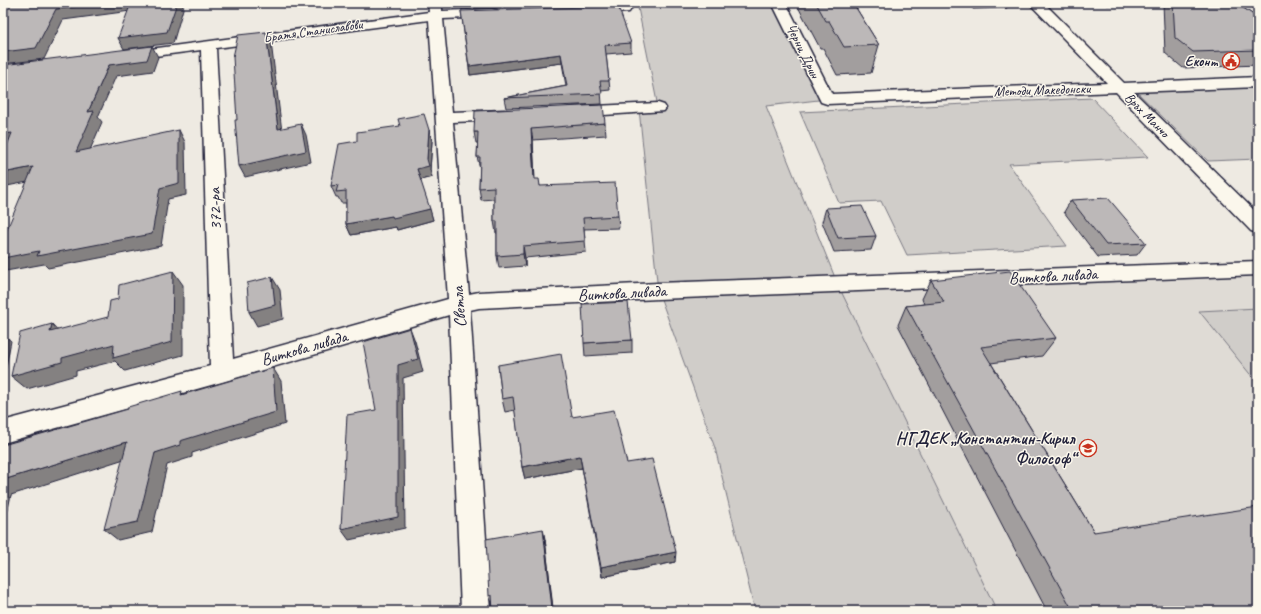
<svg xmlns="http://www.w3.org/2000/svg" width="1261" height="614" font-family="Caveat,sans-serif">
<rect width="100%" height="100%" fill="#eeeae2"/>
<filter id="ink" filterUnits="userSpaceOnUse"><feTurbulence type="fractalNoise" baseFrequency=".025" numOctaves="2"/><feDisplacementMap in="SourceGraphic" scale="8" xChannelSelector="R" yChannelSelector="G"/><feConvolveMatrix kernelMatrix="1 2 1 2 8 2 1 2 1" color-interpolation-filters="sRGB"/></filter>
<g filter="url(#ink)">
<path fill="#dfdbd5" d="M1258 268V611H997L838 285Z"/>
<path fill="#d0cdc9" stroke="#797882" d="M637 3H779L827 99 766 106 838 285 997 611H755L715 448 658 291 639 109 658 107Z
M1258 87V159L1208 161 1137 92Z
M1092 98 1148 157 1009 164 1067 246 907 255 881 201 839 203 800 112Z
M1258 308V384L1199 311Z"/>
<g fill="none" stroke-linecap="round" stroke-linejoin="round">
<defs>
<path id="street" d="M428 3H442V11L492 9 497 10 499 13 497 16 492 17 443 19 452 112 504 110 510 111 512 115 510 119 504 120 453 122 469 294 479 292 658 283 1258 261V275L658 299 479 308 470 310 491 611H461L449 315 222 382 3 443V421L210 366 201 50 125 60 120 59 118 56 120 53 429 12ZM429 20 448 299 233 359 216 48Z
M772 3H786L832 94 1107 83 1029 3H1044L1124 83 1258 77V87L1134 92 1258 214V233L1251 231 1116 92 827 104 821 102Z
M624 5 629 6 631 9 629 12 589 15 584 14 582 11 584 8 589 7Z
M658 103 664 105 666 108 664 111 574 117 568 116 566 112 568 108 574 107Z"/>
</defs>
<use href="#street" stroke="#22223b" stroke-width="3"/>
<use href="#street" fill="#fbf7ec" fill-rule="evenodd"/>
</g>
<path fill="#a29e9e" stroke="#22223b" d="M456 3H614V4L462 9 461 6H457Z
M796 3H853L879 45 871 73 837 75 823 48H820Z
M968 3H1009L1007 8 973 9Z
M1105 3H1151L1106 5Z
M1163 3H1236L1258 18V65L1183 68 1165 53Z
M461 11 631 43V52L606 54 610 90 601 91 602 104 506 108 504 98 566 86 562 63 470 75Z
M605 123 606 135 533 140 535 179 540 186 618 216 619 228 584 229 586 252 525 258V266L499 268 497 256V233H496L494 221V199L481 200 479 188 480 168 477 157 478 143H476L474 132Z
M429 130 432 141 430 170 432 177 420 180 433 220 397 230 396 227 351 235 346 224V203H341L338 197H336L331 186 357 141Z
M1071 200 1146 243 1137 255 1098 257 1064 212Z
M826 208 876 236 871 250 834 252 822 222Z
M931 280 1056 338 1042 356 991 363 1094 532 1258 611H1047L898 325 906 306 924 304 922 299Z
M632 340V353L585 356 584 343Z
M498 365 572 417 627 463 675 562 602 577 582 468 525 479 522 467 515 410 505 412 502 399Z
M545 539 553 608 493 605 489 596Z"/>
<path fill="#848181" stroke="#22223b" d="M105 3H134L138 10 63 20 44 59 3 64V52L56 9Z
M177 3H183V9L173 43 124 49 118 38Z
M266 32 271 42 283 140 278 129Z
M152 46 158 57 153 71 116 76 98 117 102 122 84 164 76 152 88 112 109 65Z
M561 54 562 63 470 75 469 66Z
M301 124 306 135 311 162 245 177 239 166Z
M531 129 533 140 535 191 534 179Z
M179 130 185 142 186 195 168 199 161 246 48 268 44 264 6 271 3 269V258L160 188Z
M429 130 432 141 430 170 432 177 420 180 417 169 427 159Z
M12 133 21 144 3 147V134Z
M33 167 43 179 7 186 3 182V173Z
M430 209 433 220 397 230 396 227 351 235 346 224Z
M523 246 525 258V266L523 254Z
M173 271 183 285V355L125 371 115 361 76 371V375L27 389 11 376 62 358Z
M272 277 280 290 283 319 257 326 249 312Z
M52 324 65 338 50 332Z
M410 328 415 341 423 372 403 378 405 528 349 540 341 529Z
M3 334 11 341 5 372 3 373Z
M273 368 281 381 285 424 192 453V457L167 465 152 532 118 540 104 529 155 453 180 441Z
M127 442 140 454 11 495 6 518 3 519V480Z
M580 456 582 468 525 479 522 467Z
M543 529 545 539 553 611 552 608Z
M676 552 675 562 602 577 601 567Z"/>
<path fill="#bcb8b8" stroke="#22223b" d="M3 3H105L56 9 36 48 3 52Z
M131 3H177L167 32 118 38Z
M816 3H853L879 45 844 47 829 21H826Z
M1173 3H1236L1258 18V50L1193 52 1175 38Z
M618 6 631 43 605 45 609 81H600L602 94 504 98 567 86 561 54 469 66 461 11Z
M266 32 278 129 301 124 306 151 239 166 235 120H237L233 57 238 35Z
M152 46 147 60 109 65 88 112 94 111 76 152 179 130V183L160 188 152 234 37 256 39 251 3 258V239L33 167 3 173V156L12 133 3 134V65Z
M603 105 605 123 531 129 534 179H539L540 186 615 183 618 216 583 218 585 241 523 246V254L497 256V221H494V187L479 188 480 157H477L478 132H474L475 111Z
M424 114 429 130 427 159 429 166 417 169 430 209 393 218 392 216 346 224V191L336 192 338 185 331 186 339 144 357 141V132L400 126 398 119Z
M1108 198 1146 243 1106 245 1071 200Z
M862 206 876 236 838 238 826 208Z
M173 271 172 342 113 358 114 344 62 358V362L11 376 20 333 52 324 50 332 108 317 110 301 118 299 119 285Z
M1010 271 1056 338 981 347 1094 532 1258 507V611H1073L906 306 944 302 931 280Z
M272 277 275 305 249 312 247 283Z
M628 302 632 340 584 343 582 304Z
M410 328 418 359 398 365V517L341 529 347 415 376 410 363 342Z
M561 354 572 417 614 410 627 463 652 459 676 552 601 567 580 456 522 467 513 397 502 399 498 365Z
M273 368 276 412 180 441V445L155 453 138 522 104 529 127 442 3 480V445L128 409V407L182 391 181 395Z
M543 529 552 608 555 607 556 611H493L492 595 489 596 486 539Z
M274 609 273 611H265Z"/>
</g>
<defs>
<symbol id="civic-ring" viewBox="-11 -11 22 22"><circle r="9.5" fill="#fbf7ec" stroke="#c8321e" stroke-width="1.5"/><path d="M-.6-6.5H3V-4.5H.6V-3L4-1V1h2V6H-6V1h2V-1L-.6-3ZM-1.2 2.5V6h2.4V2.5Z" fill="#c8321e"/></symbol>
<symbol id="school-ring" viewBox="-11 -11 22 22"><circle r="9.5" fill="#fbf7ec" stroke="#c8321e" stroke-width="1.5"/><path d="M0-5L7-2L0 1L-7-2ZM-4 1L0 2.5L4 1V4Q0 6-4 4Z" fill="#c8321e"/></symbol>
</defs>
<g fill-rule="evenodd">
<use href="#civic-ring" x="1221" y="51" width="20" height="20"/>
<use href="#school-ring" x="1078" y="438" width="20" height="20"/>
</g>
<g text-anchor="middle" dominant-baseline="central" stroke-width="3" stroke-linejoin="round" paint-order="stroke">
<g font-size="14" fill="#22223b" stroke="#fbf7ec">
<text transform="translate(313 31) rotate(-8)">Братя Станиславови</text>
<text transform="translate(803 51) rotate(64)">Черни Дрин</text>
<text transform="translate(1042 90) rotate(-2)">Методи Македонски</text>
<text transform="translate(1147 115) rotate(45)">Връх Манчо</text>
</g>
<g font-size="14" font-weight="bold" fill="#22223b" stroke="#fbf7ec" text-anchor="end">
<text x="1218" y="61">Еконт</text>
</g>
<g font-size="17" fill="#22223b" stroke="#fbf7ec">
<text transform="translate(215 209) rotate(-92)">372-ра</text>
<text transform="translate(1053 276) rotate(-3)">Виткова ливада</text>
<text transform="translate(622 293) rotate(-3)">Виткова ливада</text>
<text transform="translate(459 307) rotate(-94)">Светла</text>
<text transform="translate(304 348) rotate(-16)">Виткова ливада</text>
</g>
<g font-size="17" font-weight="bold" fill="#22223b" stroke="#fbf7ec" text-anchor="end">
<text x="1075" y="438">НГДЕК „Константин-Кирил<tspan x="1075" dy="20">Философ“</tspan></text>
</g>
</g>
<rect width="1261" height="614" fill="none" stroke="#fbf7ec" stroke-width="16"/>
<rect x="8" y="8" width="1245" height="598" fill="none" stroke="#22223b" stroke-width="1.5" filter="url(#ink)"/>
</svg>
